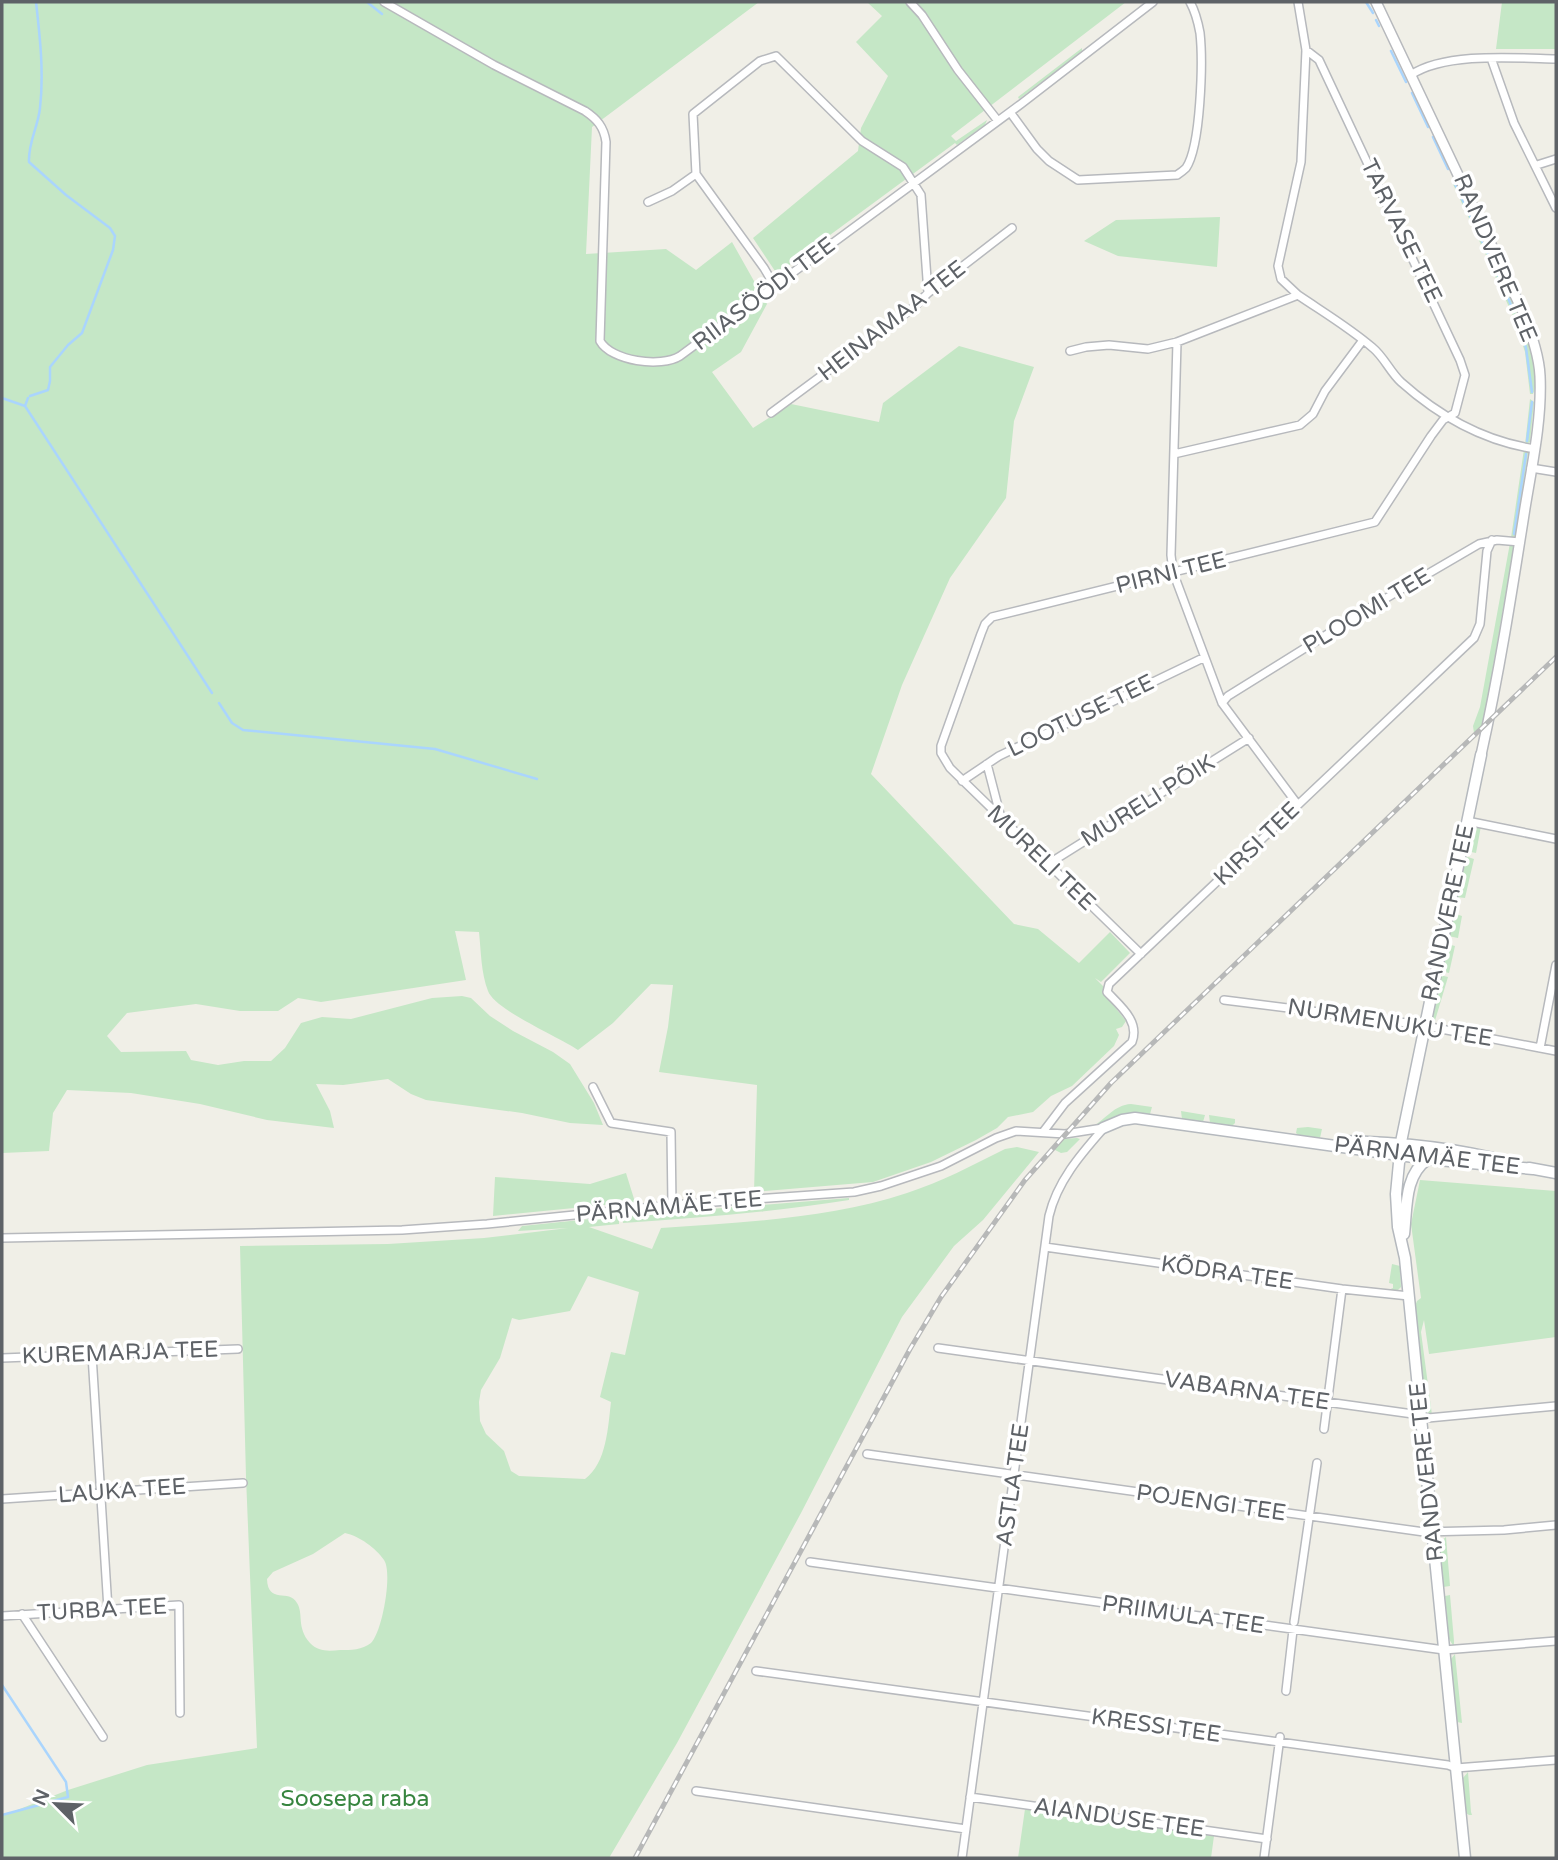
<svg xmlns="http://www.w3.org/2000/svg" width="1558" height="1860" font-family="'Varela Round',sans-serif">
<rect width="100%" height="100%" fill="#f0efe7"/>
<path fill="#c5e7c6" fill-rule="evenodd" d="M2 2H759L592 127 586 254 666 249 696 270 732 242 767 304 741 352 712 372 753 428 791 404 879 422 883 403 959 346 1034 367 1014 421 1006 498 950 578 902 685 871 774 1014 924 1038 929 1079 963 1110 932 1130 953 1101 982 1095 978 1104 987 1103 992 1126 1021 1122 1027 1116 1029 1119 1035 1114 1046 1072 1086 1051 1096 1033 1112 1008 1117 997 1128 976 1140 931 1162 873 1182 754 1192 757 1085 659 1072 668 1027 673 985 651 984 613 1023 578 1050C559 1037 495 1010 488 991 481 973 481 951 479 932L455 931 466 980 321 1002 298 998 278 1011H240L196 1004 127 1013 107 1036 121 1052 186 1051 191 1060 218 1065 244 1061H271L285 1048 301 1023 322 1017 351 1019 432 998 462 996 471 998 490 1016 513 1031 553 1052 570 1064 594 1103 603 1125 570 1123 522 1113 426 1100 411 1094 388 1079 343 1085 316 1084 330 1111 334 1128 267 1120 200 1104 131 1093 67 1090 53 1113 49 1151 2 1153Z
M867 2H1126L951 136 956 141 987 120 985 125 957 145 955 143 777 274 753 238 858 151 861 128 888 76 856 42 882 16Z
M1502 2H1556V49H1496Z
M1082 48V52L1019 99 1018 97Z
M1452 182H1457L1488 248 1492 256 1489 262Z
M1220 217 1217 267 1118 256 1084 241 1116 220Z
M1491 267 1497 268 1517 312 1513 316Z
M1515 321 1521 322C1528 342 1541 374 1533 394H1530L1525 352Z
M1530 399 1534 402 1530 442 1525 445Z
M1524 449 1528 453 1516 536 1511 538Z
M1510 543 1514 546 1483 725 1474 733 1473 726 1480 707Z
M1481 826 1476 853 1466 851 1470 831 1473 827Z
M1465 856 1474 859 1465 898 1457 897Z
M1453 913 1462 916 1458 938 1448 936Z
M1447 944 1455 946 1449 973 1441 971Z
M1440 975 1448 977 1434 1024 1430 1022Z
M1131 1104 1152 1107 1150 1114H1125L1092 1127C1106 1119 1114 1105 1131 1104Z
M1181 1111 1205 1115 1203 1122 1182 1119Z
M1209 1115 1235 1119V1123L1231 1127 1210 1123Z
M1308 1127 1322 1129 1320 1138 1299 1136 1296 1133 1297 1128Z
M1077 1138 1080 1139 1067 1152 1061 1153 1053 1149 1062 1139Z
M1017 1147 1039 1152 983 1220 954 1246 902 1317 801 1513 677 1743 609 1858H2V1816L68 1790 147 1765 257 1748 246 1477 240 1246 388 1244 484 1238 568 1228 518 1231 522 1226 619 1216V1224L589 1227 652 1249 661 1228C743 1222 828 1219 907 1193 941 1182 973 1165 1005 1149ZM588 1276 639 1292 625 1355 611 1352 600 1397 611 1402C608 1426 607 1463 585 1479L519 1476 511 1471 504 1451 486 1434 480 1421 479 1402 481 1390 500 1358 512 1318 519 1320 570 1311ZM345 1533C359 1536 376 1548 384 1560 393 1573 382 1633 371 1643 362 1650 351 1650 340 1650 329 1651 318 1652 310 1643 296 1627 304 1614 297 1603 289 1588 268 1605 267 1579L273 1572 313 1554Z
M626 1173 635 1202 493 1216 495 1177 590 1184Z
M1420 1180 1556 1191V1337L1429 1354 1424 1320 1421 1332 1432 1415 1427 1412 1425 1407 1415 1306 1417 1301 1421 1298 1411 1224Z
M849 1198V1200C774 1212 699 1218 623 1223L622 1216Z
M1392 1264 1400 1266 1401 1287 1397 1291 1388 1290 1393 1288V1284L1389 1283Z
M1446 1537 1450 1586 1443 1587 1439 1543Z
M1450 1595 1454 1641V1647L1449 1639 1445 1596Z
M1455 1654 1462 1723 1457 1722 1451 1664V1659Z
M1468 1772 1471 1812 1472 1815H1469L1466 1813 1463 1778Z
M1025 1809 1214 1836 1211 1858H1018Z"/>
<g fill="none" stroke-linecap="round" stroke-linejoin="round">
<path stroke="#aad5fd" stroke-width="2.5" d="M367 2 382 14
M1366 2 1373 13
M1376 20 1379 26
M1391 51 1406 82
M1412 93 1428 127
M1433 137 1448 169
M1455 184 1490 258
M1496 270 1514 312
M1519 324 1526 348 1532 392
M30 396 48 390 50 381V367L68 345 82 333 113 250 115 236 110 228 66 195 29 162C28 143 38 127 40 108 44 73 40 37 36 2
M2 398 25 406 28 398
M25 406 212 693
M1527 441 1532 402
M1514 534 1526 454
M219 703 232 723 243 730 435 749 537 779
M2 1685 66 1782 68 1797 53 1801
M2 1815 43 1804"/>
<defs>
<path id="minor" d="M384 2 494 65 585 111C597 119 604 127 606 142L600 341C611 361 661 368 680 356L1021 104 1153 2
M910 2 922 15 958 70 998 121
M1491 58 1514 123 1556 208
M1411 75C1445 52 1516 58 1556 59
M1010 112 1037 149 1049 161 1078 180 1177 175C1180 173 1183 171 1186 168 1201 146 1203 61 1200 33 1198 22 1195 11 1190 2
M1537 165 1556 159
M648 202 672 191 696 174
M774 285 764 268 696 174 693 114 760 61 776 56 862 141 903 167 921 195 928 293
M1298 295 1281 279 1278 266 1301 162 1306 50 1298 2
M1177 342 1171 555 1173 572 1222 703 1298 805
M1070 351 1086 347 1109 345 1148 349 1177 342 1298 295C1323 312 1350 328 1373 348 1384 357 1390 372 1401 382 1439 416 1483 441 1535 449
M771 413 914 307 928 293 1012 228
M1174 454 1300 425 1313 414 1325 391 1363 340
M1531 468 1556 472
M1222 703 1228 696 1371 607 1479 544 1497 540 1520 542
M987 764 1001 818
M962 781 999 756 1203 658
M1467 821 1556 839
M1050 866 1056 859 1249 738
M1141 954 950 768 941 753V746L981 634 985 624 992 617 1375 522 1431 436 1443 420 1455 413 1465 375 1460 360 1319 60 1306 50
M1224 1000 1415 1024 1556 1051
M1540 1048 1556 965
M593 1087 611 1123 671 1132 672 1205
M1043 1132 1065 1103 1132 1042C1140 1021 1120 1006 1107 992L1109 984 1474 638 1480 624 1487 551 1492 540
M2 1238 402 1230 487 1224 672 1205 854 1192 881 1186 941 1166 996 1138 1016 1131 1065 1134 1103 1128
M1045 1247 1342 1289 1409 1296
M938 1348 1413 1414 1428 1418 1556 1406
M92 1355 108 1609
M2 1358 238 1349
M1324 1429 1342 1289
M867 1454 1424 1532 1504 1530 1556 1525
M2 1499 243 1483
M810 1562 1444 1650 1556 1641
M22 1614 103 1737
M2 1616 179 1605 180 1713
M1294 1622 1317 1463
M756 1671 1448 1765 1456 1768 1556 1760
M1286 1691 1293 1630
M696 1791 966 1829
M970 1797 1267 1839
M962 1858 1049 1216C1057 1182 1080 1155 1103 1129
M1264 1858 1280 1737"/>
<path id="tertiary" d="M1376 2 1524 314C1531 334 1539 355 1540 376 1542 420 1532 465 1525 508 1512 591 1499 674 1481 755"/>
<path id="secondary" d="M1103 1128 1122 1120 1135 1118 1428 1159 1533 1169
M1340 1141C1397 1142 1453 1147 1508 1162
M1529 1168 1556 1173
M1404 1234C1407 1208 1404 1175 1428 1159
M1465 1858 1405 1258 1398 1227 1396 1194 1401 1142 1481 755"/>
</defs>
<use href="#minor" stroke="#b7b9bd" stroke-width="10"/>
<use href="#tertiary" stroke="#b7b9bd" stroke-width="12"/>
<use href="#secondary" stroke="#b5b9be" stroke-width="13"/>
<use href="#minor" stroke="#fff" stroke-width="7"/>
<use href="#tertiary" stroke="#fff" stroke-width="9"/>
<use href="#secondary" stroke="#fff" stroke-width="10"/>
<defs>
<path id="rail" d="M635 1858 910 1349 941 1297 1025 1180 1111 1083 1556 657"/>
</defs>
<use href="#rail" stroke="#b7b8b8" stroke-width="5"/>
<use href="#rail" stroke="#fff" stroke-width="2.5" stroke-dasharray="8" stroke-linecap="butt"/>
</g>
<g text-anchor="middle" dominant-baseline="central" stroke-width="7" stroke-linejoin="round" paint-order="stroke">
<g font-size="23" fill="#5e6267" stroke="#fff">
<text transform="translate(1401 231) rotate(64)">TARVASE TEE</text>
<text transform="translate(1495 258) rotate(67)">RANDVERE TEE</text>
<text transform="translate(764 294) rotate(-37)">RIIASÖÖDI TEE</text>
<text transform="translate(892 321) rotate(-38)">HEINAMAA TEE</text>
<text transform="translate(1171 573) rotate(-14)">PIRNI TEE</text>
<text transform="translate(1367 611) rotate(-31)">PLOOMI TEE</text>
<text transform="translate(1081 716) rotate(-26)">LOOTUSE TEE</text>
<text transform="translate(1148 801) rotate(-32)">MURELI PÕIK</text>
<text transform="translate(1257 844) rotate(-44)">KIRSI TEE</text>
<text transform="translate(1041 858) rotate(44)">MURELI TEE</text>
<text transform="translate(1448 913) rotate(-78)">RANDVERE TEE</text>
<text transform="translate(1390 1023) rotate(9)">NURMENUKU TEE</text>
<text transform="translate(1427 1156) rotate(7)">PÄRNAMÄE TEE</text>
<text transform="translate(669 1207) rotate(-5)">PÄRNAMÄE TEE</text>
<text transform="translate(1227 1273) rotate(8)">KÕDRA TEE</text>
<text transform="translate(120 1353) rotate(-2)">KUREMARJA TEE</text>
<text transform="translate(1247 1391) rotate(8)">VABARNA TEE</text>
<text transform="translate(1427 1472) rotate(-96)">RANDVERE TEE</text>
<text transform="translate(1013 1485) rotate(-82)">ASTLA TEE</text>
<text transform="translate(122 1491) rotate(-4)">LAUKA TEE</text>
<text transform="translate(1211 1503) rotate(8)">POJENGI TEE</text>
<text transform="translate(102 1610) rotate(-3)">TURBA TEE</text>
<text transform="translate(1183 1615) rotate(8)">PRIIMULA TEE</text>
<text transform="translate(1156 1726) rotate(8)">KRESSI TEE</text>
<text transform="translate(1119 1818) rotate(8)">AIANDUSE TEE</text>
</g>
<g font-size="23" fill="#37853f" stroke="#fff">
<text x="355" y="1799">Soosepa raba</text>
</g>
</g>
<rect width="1558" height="1860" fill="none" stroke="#5e6267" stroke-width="7"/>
<g transform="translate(56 1804) rotate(294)" stroke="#ffffff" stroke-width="5" paint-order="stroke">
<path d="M0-5L12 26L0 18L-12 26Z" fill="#5e6267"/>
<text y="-10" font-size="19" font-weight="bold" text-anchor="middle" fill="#5e6267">N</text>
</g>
</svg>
